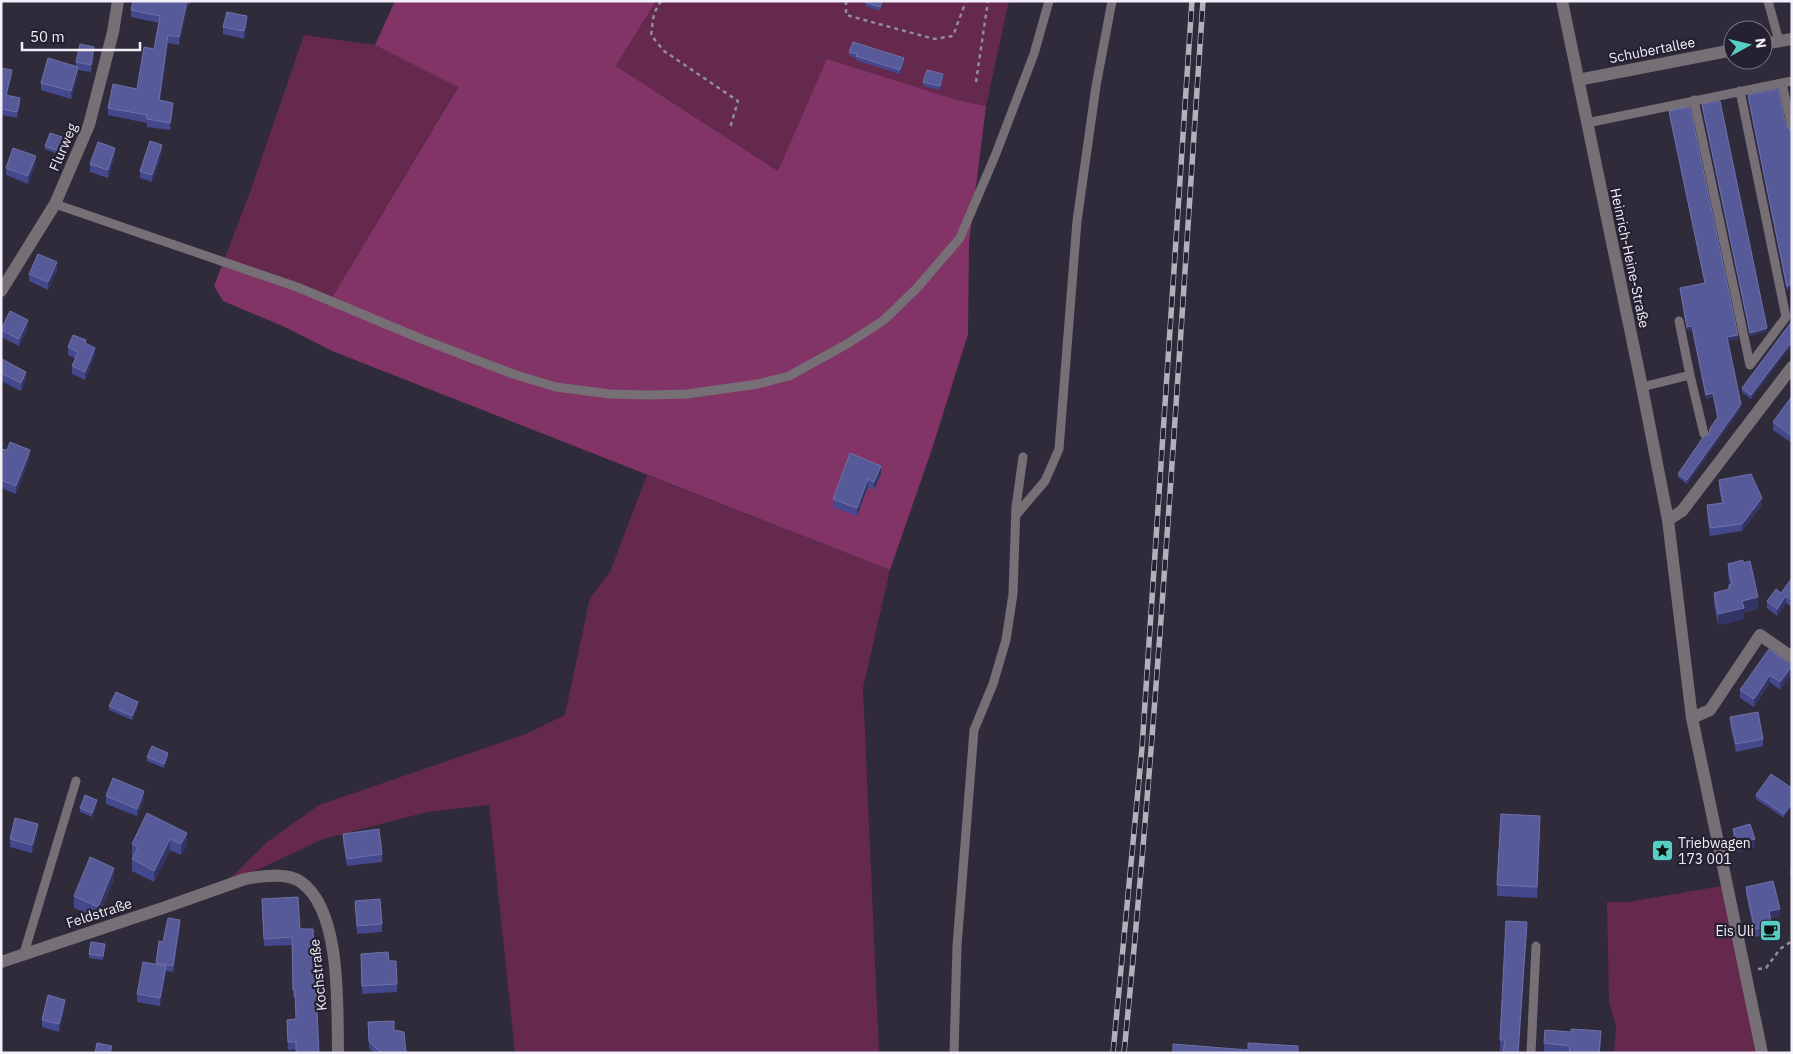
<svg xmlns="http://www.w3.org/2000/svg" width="1793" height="1054" font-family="'IBM Plex Sans',sans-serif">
<rect width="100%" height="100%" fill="#302b3a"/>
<path fill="#65294e" d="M656 1H1009L986 106 957 100 778 171 616 66Z
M304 35 375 45 458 86 330 301 223 263 249 195Z
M647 475 890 570 863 688 879 1053H515L489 805 427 812 323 839 206 894 236 873 267 842 319 805 526 734 565 715 590 598 610 572Z
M1727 885 1761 1053H1614L1616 1027 1609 1001 1607 902H1628Z"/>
<path fill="#813465" d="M395 1H656L616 66 778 171 827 59 957 100 986 106 969 243 968 334 932 449 890 570 332 351 287 328 223 301 214 286 223 263 330 301 458 87 375 45Z"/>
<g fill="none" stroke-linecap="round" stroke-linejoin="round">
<path stroke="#918d9a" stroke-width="2.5" stroke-dasharray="4 4" stroke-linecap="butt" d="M661 1 654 13 651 35 664 51 738 101 730 128
M846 1V15L934 39 953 36 966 1
M976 82 988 1
M1758 969 1766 968 1780 949 1792 941"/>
<path stroke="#767076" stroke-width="9" d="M1768 1 1779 41
M1782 83 1792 128
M1694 100 1750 365 1786 317 1740 91
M1587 123 1792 81
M55 204 297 287 424 340 513 374 556 387 610 394 650 395 687 394 758 384 789 376 847 344 884 320 917 288 960 238 995 156 1034 54 1049 1
M1679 321 1690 375
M1642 387 1690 375 1704 434
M1016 515 1045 481 1059 449 1077 221 1096 86 1112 1
M24 953 76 781
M954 1053 957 946 974 730 993 684 1006 640 1013 594 1016 507 1023 457
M1531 1053 1536 946"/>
<path stroke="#767076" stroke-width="12" d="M1562 1 1642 387 1668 520 1692 718 1762 1053
M1763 44 1792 39
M1578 80 1733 50
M1 291 55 204 89 125 113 32 118 1
M1668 520 1682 511 1792 367
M1692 718 1710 710 1760 635 1792 657
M1 962 163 908 245 879C261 876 286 872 301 882 342 911 337 1008 338 1053"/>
<defs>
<path id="rail" d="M1113 1053 1142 748 1192 1
M1124 1053C1159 703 1179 352 1203 1"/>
</defs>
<use href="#rail" stroke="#b3afbb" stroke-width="5.5"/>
<use href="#rail" stroke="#262130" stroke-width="4" stroke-dasharray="11" stroke-linecap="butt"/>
</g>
<path fill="#44488d" d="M133 1H191L190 4H188L179 45 168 43 160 101 173 110 170 130 147 127V123L108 115V108L137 89 154 49 159 23 131 17V10Z
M865 1H883L880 11 865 6Z
M247 24 244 39 223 34V27Z
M849 52 904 62 900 74 856 60V58L849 56Z
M94 55 91 72 78 70V75L71 99 41 90V83L76 66V62Z
M1 68 12 76 7 95 20 104 17 118 1 115Z
M943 78 940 90 923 86V82Z
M1748 95 1786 126 1790 130 1787 291 1748 99Z
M1702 104 1767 331 1750 336 1702 108Z
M1669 111 1738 339 1728 341 1741 408 1687 484 1678 477V474L1709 434 1717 418 1713 397 1706 399 1692 330 1687 331 1680 292V288L1705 284 1669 115Z
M65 142 60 155 45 149V146Z
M162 153 152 182 140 178V171Z
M115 155 108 178 90 172V164Z
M36 164 28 184 6 175V168Z
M57 270 48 290 29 281V274Z
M1792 321V344L1751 399 1742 392V388Z
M28 328 19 346 1 337V329Z
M86 343 95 355 85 380 72 374V366L75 358 68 355V347Z
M1 360 26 379 21 391 1 381Z
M1792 396V443L1773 430V422Z
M1 449 30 457 16 494 1 488Z
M850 453 881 474 874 490 868 487 857 516 833 507V499Z
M1719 480 1762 505 1742 531 1710 536 1707 513V505L1722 503 1719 488Z
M1728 564 1758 609 1744 612V619L1718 625 1714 604V593L1729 589 1730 585 1728 575Z
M1792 578V607L1786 603 1777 616 1767 608V601L1781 593Z
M1769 649 1792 665 1780 690 1770 682 1754 707 1740 698V690Z
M109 706H138L132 720 109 710Z
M1730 717 1763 739V746L1736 752 1730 724Z
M147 757H168L164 768 147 761Z
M1792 788 1784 818 1756 799V795Z
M106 796 144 799 137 816 106 804Z
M97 803 92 817 80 812V808Z
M147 813 187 844 181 855 170 850 154 882 132 871V859L133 856 132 855V844Z
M1540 828 1537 898 1497 896V885Z
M1733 829 1755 847 1738 852 1733 837Z
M38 832 32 853 10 847V839Z
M343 834 382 854V862L347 866 343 842Z
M1792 865V877L1790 876V868Z
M114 879 98 918 74 908V896Z
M1746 887 1780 916 1771 918 1772 934 1755 937 1746 895Z
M298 897 296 1049 288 1050 287 1020 296 1019 295 997H293L292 945 264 946 262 906Z
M355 901 382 924V932L357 934Z
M180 926 173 972 166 971 160 1006 137 1002V994L156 964 159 941 163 942Z
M1527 933 1504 1051H1500V1040Z
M105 947 103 960 89 958V954Z
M361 961 397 984V992L362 994Z
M65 1007 59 1032 42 1027V1020Z
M368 1022 406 1053H374L369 1048Z
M1544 1043H1601L1600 1053H1544Z"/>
<path fill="#343567" d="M187 1H188V4L179 45V37Z
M247 16V24L244 39V31Z
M168 35V43L159 108V100Z
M94 47V55L91 72V65Z
M904 58V62L900 74V70Z
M78 67V75L71 99V91Z
M12 70V76L6 100V95Z
M943 74V78L940 90V86Z
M20 98V104L17 118V112Z
M173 103V110L170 130V123Z
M65 138V142L60 155V151Z
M162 145V153L152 182V175Z
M115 148V155L108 178V170Z
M36 156V164L28 184V176Z
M57 262V270L48 290V282Z
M1792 283V287L1787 291V287Z
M28 320V328L19 346V339Z
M1692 326V330L1687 331V327Z
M1767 328V331L1750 336V333Z
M1738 335V339L1727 341V337Z
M1792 341V344L1751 399V395Z
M95 348V355L85 380V372Z
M26 372V379L21 391V383Z
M1713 393V397L1706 399V395Z
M1741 404V408L1687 484V480Z
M30 450V457L16 494V486Z
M881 466V474L874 490V482Z
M868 479V487L857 516V508Z
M1762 498V505L1742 531V524Z
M1786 596V603L1777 616V609Z
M1758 597V609L1744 612V619L1718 625V614L1742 601Z
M1792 666V674L1780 690V682Z
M1770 675V682L1754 707V699Z
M138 702V706L132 720V716Z
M168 753V757L164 768V764Z
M144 791V799L137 816V809Z
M97 800V803L92 817V813Z
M1792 803V807L1784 818V814Z
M1540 816V828L1537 898V887Z
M38 824V832L32 853V845Z
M187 833V844L181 855V844Z
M170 839V850L154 882V871Z
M1755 839V847L1738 852V844Z
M114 868V879L98 918V907Z
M1780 909V916L1769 918V911Z
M180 920V926L173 972V966Z
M1527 922V933L1519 1053H1518Z
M166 966V974L160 1006V998Z
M65 1000V1007L59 1032V1024Z
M3 1017V1027L1 1033V1023Z
M1601 1031 1600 1053H1599Z"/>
<path fill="#575a99" stroke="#6f71a8" d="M133 1H187L179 37 168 35 159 100 173 103 170 123 147 119V115L108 108 113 84 137 89 144 47 154 49 160 16 131 10Z
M865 1H882L880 7 865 2Z
M227 12 247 16 244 31 223 27Z
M853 42 904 58 900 70 856 56 857 54 849 52Z
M80 44 94 47 91 65 76 62Z
M48 58 78 67 71 91 41 83Z
M1 68 12 70 6 95 20 98 17 112 1 109Z
M927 70 943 74 940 86 923 82Z
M1778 89 1786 126 1790 130H1792V283L1787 287 1748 95Z
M1720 101 1767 328 1750 333 1702 104Z
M1690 107 1738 335 1727 337 1741 404 1687 480 1678 474 1704 436 1709 434 1710 428 1718 417 1713 393 1706 395 1692 326 1687 327 1680 288 1705 283 1669 111Z
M50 133 65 138 60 151 45 146Z
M150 141 162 145 152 175 140 171Z
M98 142 115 148 108 170 90 164Z
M13 148 36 156 28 176 6 168Z
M38 254 57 262 48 282 29 274Z
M10 311 28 320 19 339 1 330Z
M1792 321V341L1751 395 1742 388Z
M73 335 86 340 85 343 95 348 85 372 72 366 78 352 68 347Z
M2 359 26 372 21 383 1 373Z
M1792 396V436L1773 422Z
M10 442 30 450 16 486 1 480V449L7 450Z
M850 453 881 466 874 482 868 479 857 508 833 499Z
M1751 474 1762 498 1742 524 1710 528 1707 505 1723 503 1719 480Z
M1743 560V563L1750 561 1758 597 1742 601 1744 608 1718 614 1714 593 1729 589V585L1732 584 1728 564Z
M1792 578V600L1786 596 1777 609 1767 601 1776 589 1781 593Z
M1769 649 1792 665V666L1780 682 1770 675 1754 699 1740 690Z
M116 692 138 702 132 716 109 706Z
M1758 712 1763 739 1736 744 1730 717Z
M152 746 168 753 164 764 147 757Z
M1771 774 1792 788V803L1784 814 1756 795Z
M113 778 144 791 137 809 106 796Z
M85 795 97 800 92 813 80 808Z
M147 813 187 833 181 844 170 839 154 871 132 859 138 847 132 844Z
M1501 814 1540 816 1537 887 1497 885Z
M15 818 38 824 32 845 10 839Z
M1750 824 1755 839 1738 844 1733 829Z
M379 829 382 854 347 859 343 834Z
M90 857 114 868 98 907 74 896Z
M1773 881 1780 909 1769 911 1772 926 1755 929 1746 887Z
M298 897 300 929H313L319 1053H296V1042H288L287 1020 296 1019 295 990H293L292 937 264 939 262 899Z
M380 899 382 924 357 926 355 901Z
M168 918 180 920 173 966 156 963 159 941 163 942Z
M1506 921 1527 922 1518 1053H1503L1505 1040H1500Z
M91 942 105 944 103 956 89 954Z
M388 952 389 961H396L397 984 362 986 361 954Z
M143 962 166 966 160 998 137 994Z
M48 995 65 1000 59 1024 42 1020Z
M394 1021V1030L404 1032 406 1053H381L369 1041 368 1022Z
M1571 1029 1601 1031 1599 1053H1569L1570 1046 1544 1043 1545 1030 1571 1032Z
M97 1043 112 1046 110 1053H95Z
M1248 1043 1298 1046V1053H1173V1044L1248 1050Z"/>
<defs>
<symbol id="sight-square" viewBox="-11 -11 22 22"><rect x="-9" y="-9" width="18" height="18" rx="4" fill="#56cec3" stroke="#262130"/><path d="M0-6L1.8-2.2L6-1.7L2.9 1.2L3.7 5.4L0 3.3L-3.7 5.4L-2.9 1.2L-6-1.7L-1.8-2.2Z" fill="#111"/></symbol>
<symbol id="cafe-square" viewBox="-11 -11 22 22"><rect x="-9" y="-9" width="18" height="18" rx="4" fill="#56cec3" stroke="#262130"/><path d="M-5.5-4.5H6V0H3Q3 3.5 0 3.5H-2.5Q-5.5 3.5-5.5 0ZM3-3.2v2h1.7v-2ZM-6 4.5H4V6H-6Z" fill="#111"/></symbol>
</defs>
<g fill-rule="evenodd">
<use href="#sight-square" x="1650" y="838" width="25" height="25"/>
<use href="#cafe-square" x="1758" y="918" width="25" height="25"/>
</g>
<g text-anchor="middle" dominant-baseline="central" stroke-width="4.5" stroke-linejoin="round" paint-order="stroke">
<g font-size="14" fill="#f3f0fb" stroke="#262130">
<text transform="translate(1652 50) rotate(-11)">Schubertallee</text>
<text transform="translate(63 147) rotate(-67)">Flurweg</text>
<text transform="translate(1630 258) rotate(78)">Heinrich-Heine-Straße</text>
<text transform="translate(99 913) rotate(-18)">Feldstraße</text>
<text transform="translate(318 975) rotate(-96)">Kochstraße</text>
</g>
<g font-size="14" fill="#f3f0fb" stroke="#262130" text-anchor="start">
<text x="1678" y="843">Triebwagen<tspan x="1678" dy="16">173 001</tspan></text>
<text x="1754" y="931" text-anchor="end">Eis Uli</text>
</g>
</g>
<rect width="1793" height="1054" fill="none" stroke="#f3f0fb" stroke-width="5"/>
<g transform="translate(1748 45) rotate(82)"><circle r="24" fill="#262130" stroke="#787481"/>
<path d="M0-4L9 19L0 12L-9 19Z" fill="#56cec3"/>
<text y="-8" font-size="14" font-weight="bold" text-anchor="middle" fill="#f3f0fb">N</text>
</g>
<path d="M22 42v8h118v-8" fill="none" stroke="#f3f0fb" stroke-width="2.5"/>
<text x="30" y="42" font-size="15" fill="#f3f0fb" stroke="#262130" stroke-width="4" paint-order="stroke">50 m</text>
</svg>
